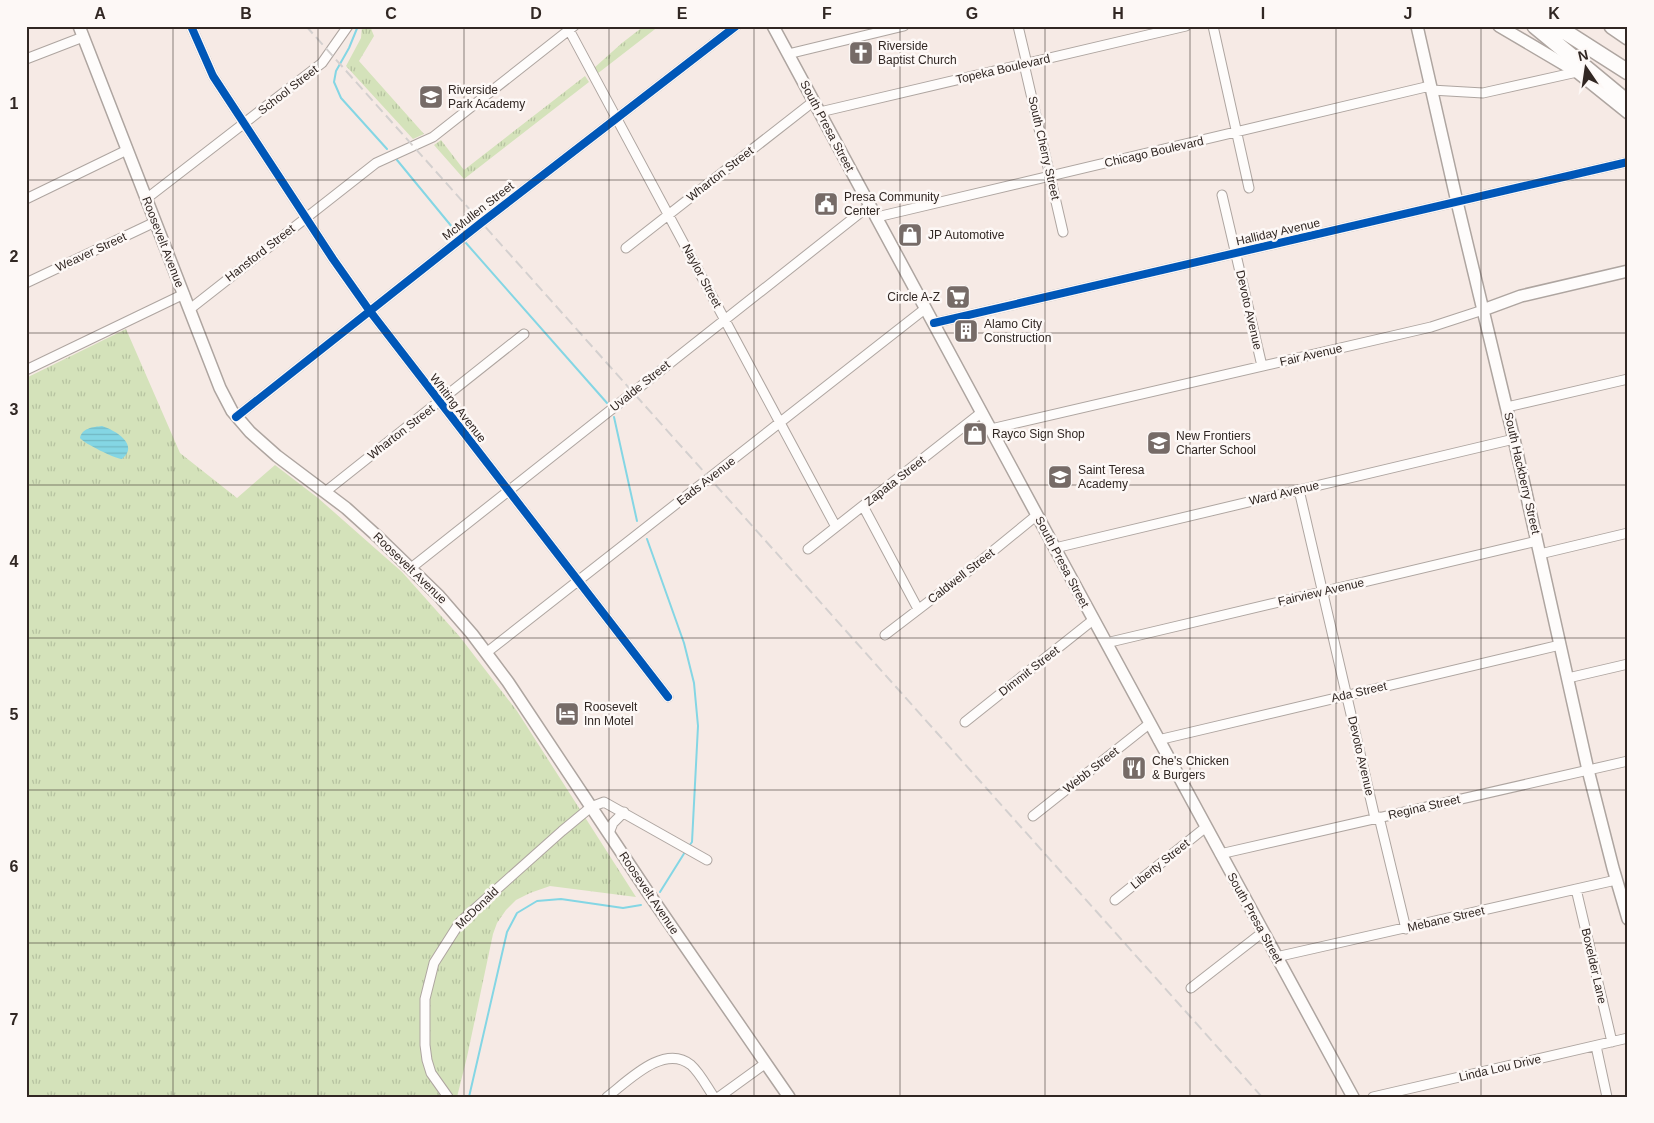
<svg xmlns="http://www.w3.org/2000/svg" width="1654" height="1123" font-family="Helvetica,sans-serif">
<defs>
<pattern id="grass-tufts" width="24" height="20" patternUnits="userSpaceOnUse" patternTransform="scale(1.25)"><rect width="24" height="20" fill="#d4e2ba"/><path d="M3 7l-1-3M5 7V3M7 7l1-3M15 17l-1-3M17 17v-4M19 17l1-3" fill="none" stroke="#b6c2a0"/></pattern>
<pattern id="water-rules" width="6" height="5" patternUnits="userSpaceOnUse" patternTransform="scale(1.25)"><rect width="6" height="5" fill="#84d6e4"/><path d="M0 2.5h6" fill="none" stroke="#72b8c3"/></pattern>
</defs>
<rect width="100%" height="100%" fill="#f6eae5"/>
<path fill="url(#grass-tufts)" d="M362 26H370L374 36 359 61 424 134 413 139 346 66 361 38Z
M644 26H659L597 74 594 68 622 43Z
M585 76 589 82 464 179 434 145 441 140 464 170Z
M126 329 180 453 237 498 275 465 318 498 402 572 460 637 517 711 636 897 550 886 530 893 516 900 506 910 497 923 493 934 467 1057 457 1097H26V378Z"/>
<path fill="url(#water-rules)" d="M102 426C115 430 140 445 122 459 116 459 83 443 80 438 82 428 93 427 102 426Z"/>
<g fill="none" stroke-linecap="round" stroke-linejoin="round">
<path stroke="#84d6e4" stroke-width="2" d="M358 26 349 48 336 71 334 82 341 98 387 149
M397 160 457 233
M466 243 607 403
M614 417 637 521
M647 539 684 643 694 683 698 726 692 842 689 846
M660 892 685 852
M469 1097 507 932 517 913 537 901 561 899 623 908 641 905"/>
<defs>
<path id="street" d="M191 26 213 76 333 259 369 310 668 697
M567 26 836 527
M1018 26 1027 64
M1213 26 1249 188
M788 54 904 26
M26 59 83 37
M1024 64 1063 232
M1431 90 1483 93 1577 72
M820 112 1186 26
M1222 195 1262 366
M26 199 127 150
M146 199 322 63 348 26
M877 217 1430 86
M626 248 814 101
M26 283 155 222
M190 309 376 163 433 137 574 26
M934 323 1628 162
M26 370 184 294
M1507 407 1628 379
M236 417 481 223 736 26
M991 429 1431 327 1483 310
M1299 490 1375 818
M325 492 524 334
M863 506 918 609
M1055 548 1514 439
M808 549 982 412
M1540 554 1628 533
M411 568 870 205
M885 635 966 573 1037 515
M1106 643 1537 541
M486 653 926 308
M1568 678 1628 664
M965 722 1093 620
M1158 740 1560 645
M1033 816 1149 724
M1379 817 1406 929
M609 833 613 823 624 812
M1220 854 1628 761
M1576 889 1612 1042
M1115 900 1206 827
M1276 957 1616 880
M1191 988 1263 932
M1596 1046 1607 1097
M448 1097 431 1073 427 1060 425 1045V999L434 963 460 922 562 831 591 807 604 802 707 860
M607 1097C628 1081 664 1043 691 1065 700 1073 707 1087 714 1097
M719 1097 766 1063
M1373 1097 1628 1038"/>
<path id="secondary" d="M79 26 220 388 232 411 250 432 277 456 346 508 377 536 439 596 472 634 508 682 647 891 789 1097
M773 26C967 383 1157 741 1353 1097
M1417 26 1457 202 1514 439 1588 770 1613 868 1628 919
M1499 26 1577 72 1628 113
M1483 310 1521 296 1628 271"/>
<path id="highway" d="M1535 26 1628 103
M1556 26 1628 72
M1612 26 1628 37"/>
</defs>
<use href="#street" stroke="#aea5a0" stroke-width="11"/>
<use href="#secondary" stroke="#aea5a0" stroke-width="14"/>
<use href="#highway" stroke="#aea5a0" stroke-width="18"/>
<use href="#street" stroke="#fefcfb" stroke-width="9"/>
<use href="#secondary" stroke="#fefcfb" stroke-width="11"/>
<use href="#highway" stroke="#fefcfb" stroke-width="15"/>
<path stroke="#d4d0cf" stroke-width="2" stroke-dasharray="10 5" stroke-linecap="butt" d="M306 26 1262 1097"/>
<defs>
<path id="cycleway" d="M191 26 213 76 333 259 369 310 668 697
M934 323 1628 162
M236 417 481 223 736 26"/>
</defs>
<use href="#cycleway" stroke="#fdf8f6" stroke-width="11"/>
<use href="#cycleway" stroke="#0057b8" stroke-width="8"/>
</g>
<path fill="none" stroke="#312723" stroke-width="1" stroke-opacity="0.55" d="M173 26V1097M318 26V1097M464 26V1097M609 26V1097M754 26V1097M900 26V1097M1045 26V1097M1190 26V1097M1336 26V1097M1481 26V1097M26 180H1628M26 333H1628M26 485H1628M26 638H1628M26 790H1628M26 943H1628"/>
<defs>
<symbol id="church-square" viewBox="-11 -11 22 22"><rect x="-9" y="-9" width="18" height="18" rx="4" fill="#766b67" stroke="#fdf8f6"/><path d="M-1.2-6h2.4v3.5h3.3v2.4h-3.3V6h-2.4V-.1h-3.3v-2.4h3.3Z" fill="#fff"/></symbol>
<symbol id="school-square" viewBox="-11 -11 22 22"><rect x="-9" y="-9" width="18" height="18" rx="4" fill="#766b67" stroke="#fdf8f6"/><path d="M0-5L7-2L0 1L-7-2ZM-4 1L0 2.5L4 1V4Q0 6-4 4Z" fill="#fff"/></symbol>
<symbol id="civic-square" viewBox="-11 -11 22 22"><rect x="-9" y="-9" width="18" height="18" rx="4" fill="#766b67" stroke="#fdf8f6"/><path d="M-.6-6.5H3V-4.5H.6V-3L4-1V1h2V6H-6V1h2V-1L-.6-3ZM-1.2 2.5V6h2.4V2.5Z" fill="#fff"/></symbol>
<symbol id="shop-square" viewBox="-11 -11 22 22"><rect x="-9" y="-9" width="18" height="18" rx="4" fill="#766b67" stroke="#fdf8f6"/><path d="M-5-2.5h2.3a2.7 3.5 0 0 1 5.4 0H5L5.5 6h-11ZM-1.5-2.5h3a1.5 2.3 0 0 0-3 0Z" fill="#fff"/></symbol>
<symbol id="supermarket-square" viewBox="-11 -11 22 22"><rect x="-9" y="-9" width="18" height="18" rx="4" fill="#766b67" stroke="#fdf8f6"/><path d="M-6-5.5h2.5l.6 2H6L4.5 2H-2.5L-4.4-4H-6ZM-1.5 3.2a1.3 1.3 0 1 0 .1 0ZM3 3.2a1.3 1.3 0 1 0 .1 0Z" fill="#fff"/></symbol>
<symbol id="building-square" viewBox="-11 -11 22 22"><rect x="-9" y="-9" width="18" height="18" rx="4" fill="#766b67" stroke="#fdf8f6"/><path d="M-4-6H4V6H1V3H-1V6H-4ZM-2.5-4.3h1.7v1.8h-1.7ZM.8-4.3h1.7v1.8H.8ZM-2.5-1h1.7V.8h-1.7ZM.8-1h1.7V.8H.8Z" fill="#fff"/></symbol>
<symbol id="hotel-square" viewBox="-11 -11 22 22"><rect x="-9" y="-9" width="18" height="18" rx="4" fill="#766b67" stroke="#fdf8f6"/><path d="M-6-4.5h1.5V1H6V5H4.5V3h-9V5H-6ZM-4 0a1.8 1.8 0 1 1 3.6 0ZM.5 0V-2.5h3Q6-2.5 6 0Z" fill="#fff"/></symbol>
<symbol id="restaurant-square" viewBox="-11 -11 22 22"><rect x="-9" y="-9" width="18" height="18" rx="4" fill="#766b67" stroke="#fdf8f6"/><path d="M-5-6h1v4h1v-4h1v4h1v-4h1v5L-1.5 .5V6h-2V.5L-5-1ZM5-6V6H3V1.5H1.5Q1.5-4 5-6Z" fill="#fff"/></symbol>
</defs>
<g fill-rule="evenodd">
<use href="#church-square" x="847" y="39" width="28" height="28"/>
<use href="#school-square" x="417" y="83" width="28" height="28"/>
<use href="#civic-square" x="812" y="190" width="28" height="28"/>
<use href="#shop-square" x="896" y="221" width="28" height="28"/>
<use href="#supermarket-square" x="944" y="283" width="28" height="28"/>
<use href="#building-square" x="952" y="317" width="28" height="28"/>
<use href="#shop-square" x="961" y="420" width="28" height="28"/>
<use href="#school-square" x="1145" y="429" width="28" height="28"/>
<use href="#school-square" x="1046" y="463" width="28" height="28"/>
<use href="#hotel-square" x="553" y="700" width="28" height="28"/>
<use href="#restaurant-square" x="1120" y="754" width="28" height="28"/>
</g>
<g text-anchor="middle" dominant-baseline="central" stroke-width="5" stroke-linejoin="round" paint-order="stroke">
<g font-size="12" fill="#312723" stroke="#fdf8f6" text-anchor="start">
<text x="878" y="46">Riverside<tspan x="878" dy="14">Baptist Church</tspan></text>
<text x="448" y="90">Riverside<tspan x="448" dy="14">Park Academy</tspan></text>
<text x="844" y="197">Presa Community<tspan x="844" dy="14">Center</tspan></text>
<text x="928" y="235">JP Automotive</text>
<text x="940" y="297" text-anchor="end">Circle A-Z</text>
<text x="984" y="324">Alamo City<tspan x="984" dy="14">Construction</tspan></text>
<text x="992" y="434">Rayco Sign Shop</text>
<text x="1176" y="436">New Frontiers<tspan x="1176" dy="14">Charter School</tspan></text>
<text x="1078" y="470">Saint Teresa<tspan x="1078" dy="14">Academy</tspan></text>
<text x="584" y="707">Roosevelt<tspan x="584" dy="14">Inn Motel</tspan></text>
<text x="1152" y="761">Che's Chicken<tspan x="1152" dy="14">&amp; Burgers</tspan></text>
</g>
<g font-size="12" fill="#312723" stroke="#fdf8f6">
<text transform="translate(1003 69) rotate(-13)">Topeka Boulevard</text>
<text transform="translate(288 90) rotate(-38)">School Street</text>
<text transform="translate(827 126) rotate(62)">South Presa Street</text>
<text transform="translate(1044 148) rotate(77)">South Cherry Street</text>
<text transform="translate(1154 152) rotate(-13)">Chicago Boulevard</text>
<text transform="translate(720 174) rotate(-38)">Wharton Street</text>
<text transform="translate(478 211) rotate(-38)">McMullen Street</text>
<text transform="translate(1278 232) rotate(-13)">Halliday Avenue</text>
<text transform="translate(163 242) rotate(69)">Roosevelt Avenue</text>
<text transform="translate(91 252) rotate(-25)">Weaver Street</text>
<text transform="translate(260 253) rotate(-38)">Hansford Street</text>
<text transform="translate(702 276) rotate(62)">Naylor Street</text>
<text transform="translate(1249 310) rotate(77)">Devoto Avenue</text>
<text transform="translate(1311 355) rotate(-13)">Fair Avenue</text>
<text transform="translate(640 386) rotate(-39)">Uvalde Street</text>
<text transform="translate(458 408) rotate(52)">Whiting Avenue</text>
<text transform="translate(401 432) rotate(-38)">Wharton Street</text>
<text transform="translate(1522 473) rotate(77)">South Hackberry Street</text>
<text transform="translate(706 481) rotate(-38)">Eads Avenue</text>
<text transform="translate(895 481) rotate(-38)">Zapata Street</text>
<text transform="translate(1284 493) rotate(-13)">Ward Avenue</text>
<text transform="translate(1062 562) rotate(62)">South Presa Street</text>
<text transform="translate(410 568) rotate(44)">Roosevelt Avenue</text>
<text transform="translate(961 576) rotate(-38)">Caldwell Street</text>
<text transform="translate(1321 592) rotate(-13)">Fairview Avenue</text>
<text transform="translate(1029 671) rotate(-38)">Dimmit Street</text>
<text transform="translate(1359 692) rotate(-13)">Ada Street</text>
<text transform="translate(1361 756) rotate(77)">Devoto Avenue</text>
<text transform="translate(1091 770) rotate(-38)">Webb Street</text>
<text transform="translate(1424 807) rotate(-13)">Regina Street</text>
<text transform="translate(1160 864) rotate(-39)">Liberty Street</text>
<text transform="translate(649 893) rotate(56)">Roosevelt Avenue</text>
<text transform="translate(477 908) rotate(-44)">McDonald</text>
<text transform="translate(1255 918) rotate(61)">South Presa Street</text>
<text transform="translate(1446 919) rotate(-13)">Mebane Street</text>
<text transform="translate(1594 966) rotate(77)">Boxelder Lane</text>
<text transform="translate(1500 1068) rotate(-13)">Linda Lou Drive</text>
</g>
</g>
<rect width="1654" height="1123" fill="none" stroke="#fdf8f6" stroke-width="55"/>
<g transform="translate(1586 68) rotate(347)" stroke="#fdf8f6" stroke-width="4" paint-order="stroke">
<path d="M0-4L9 19L0 12L-9 19Z" fill="#312723"/>
<text y="-8" font-size="14" font-weight="bold" text-anchor="middle" fill="#312723">N</text>
</g>
<rect x="28" y="28" width="1598" height="1068" fill="none" stroke="#312723" stroke-width="2"/>
<g font-size="16" text-anchor="middle" font-weight="bold" fill="#312723">
<text x="100" y="19">A</text>
<text x="246" y="19">B</text>
<text x="391" y="19">C</text>
<text x="536" y="19">D</text>
<text x="682" y="19">E</text>
<text x="827" y="19">F</text>
<text x="972" y="19">G</text>
<text x="1118" y="19">H</text>
<text x="1263" y="19">I</text>
<text x="1408" y="19">J</text>
<text x="1554" y="19">K</text>
<text x="14" y="109">1</text>
<text x="14" y="262">2</text>
<text x="14" y="415">3</text>
<text x="14" y="567">4</text>
<text x="14" y="720">5</text>
<text x="14" y="872">6</text>
<text x="14" y="1025">7</text>
</g>
</svg>
